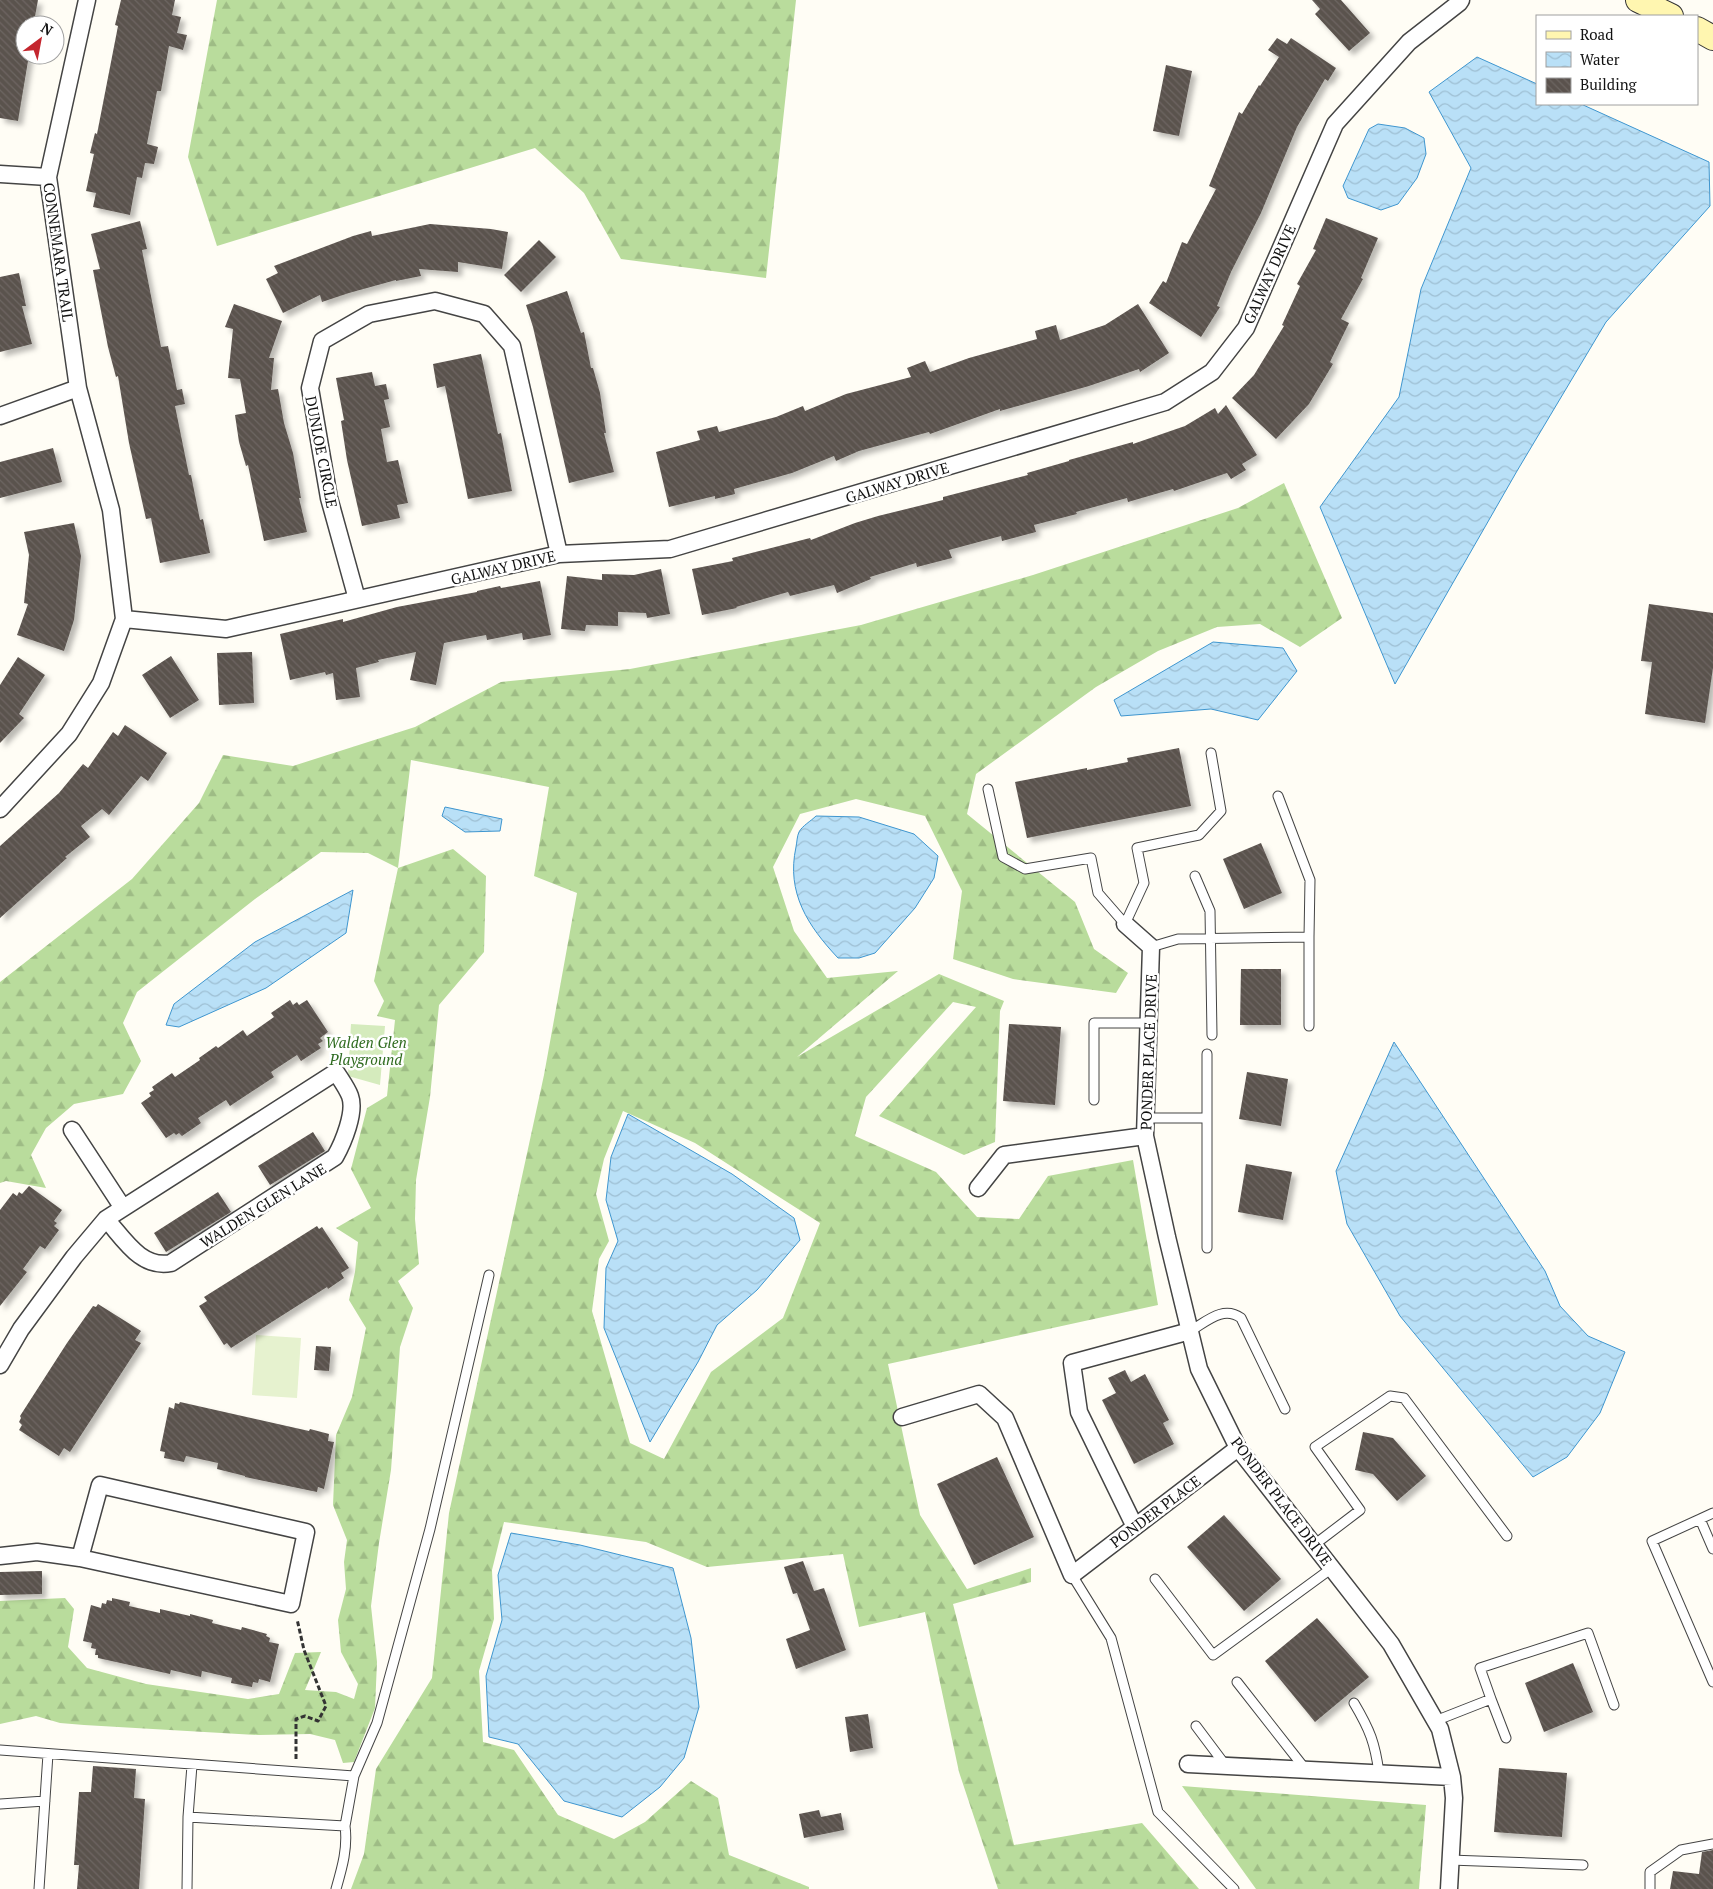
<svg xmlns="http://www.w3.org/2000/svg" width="1713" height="1889" font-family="'PT Serif',serif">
<defs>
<pattern id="forest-firs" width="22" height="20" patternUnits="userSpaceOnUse" patternTransform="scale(1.25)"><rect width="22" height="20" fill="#b9dc9c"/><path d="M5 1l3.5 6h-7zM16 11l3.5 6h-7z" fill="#9ebc85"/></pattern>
<pattern id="water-waves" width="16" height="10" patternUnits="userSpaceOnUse" patternTransform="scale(1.25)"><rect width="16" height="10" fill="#b9e0f7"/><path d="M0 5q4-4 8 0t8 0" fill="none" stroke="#9ebfd3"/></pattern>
<pattern id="building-back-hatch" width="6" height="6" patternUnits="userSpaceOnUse" patternTransform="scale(1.25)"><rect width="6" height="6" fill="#5a524d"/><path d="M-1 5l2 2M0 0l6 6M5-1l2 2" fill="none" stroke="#6d6662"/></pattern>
<filter id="shadow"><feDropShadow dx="4.5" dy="4.5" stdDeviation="2.5" flood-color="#0004"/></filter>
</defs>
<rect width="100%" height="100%" fill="#fffdf5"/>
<path fill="url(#forest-firs)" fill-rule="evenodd" d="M217 0H796L766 278 621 259 584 193 535 148 217 246 188 157Z
M1284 483 1342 618 1300 647 1260 624 1217 627 1158 651 1096 687 976 774 967 814 1075 902 1094 949 1128 973 1116 993 1013 979 953 959 962 891 925 816 856 799 800 814 773 867 794 931 827 978 898 971 797 1057 939 974 1004 1001 1000 1011 995 1142 964 1155 879 1116 976 1007 953 1002 866 1097 855 1136 936 1172 977 1217 1019 1219 1048 1176 1133 1160 1158 1305 888 1364 920 1515 967 1589 1031 1568V1582L953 1604 1014 1845 1142 1823 1199 1889H998L959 1772 925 1612 859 1627 843 1554 707 1567 646 1542 504 1522 492 1570 494 1619 479 1671 483 1742 514 1750 558 1815 614 1839 645 1822 691 1781 718 1798 729 1855 809 1887V1889H351L364 1854 376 1769 432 1678 449 1513 544 1075 577 893 534 876 549 787 411 760 398 868 453 849 486 876 484 952 439 1005 430 1097 416 1180 415 1219 419 1264 398 1281 413 1308 400 1347 391 1470 379 1543 371 1606 377 1662 375 1708 354 1762 343 1763 335 1740 310 1734 258 1735 84 1725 60 1723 36 1716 0 1724V1601L65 1598 74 1609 68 1647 87 1668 146 1684 248 1699 279 1694 295 1653 321 1652 305 1690 336 1692 354 1699 358 1684 341 1652 338 1620 346 1589 344 1562 347 1540 333 1505 336 1435 352 1397 366 1328 349 1300 355 1272 358 1242 336 1228 371 1208 351 1169 367 1108 387 1096 395 1020 377 1016 384 1001 374 981 398 868 368 853 321 852 255 899 137 992 123 1023 141 1061 123 1094 74 1104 46 1128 31 1155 46 1188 6 1181 0 1183V982L132 879 199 803 223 755 293 766 415 727 501 682 630 669 861 625 1033 575 1238 508ZM623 1111 695 1143 820 1223 783 1318 711 1372 664 1459 630 1443 592 1311 599 1259 609 1241 596 1194 604 1159Z
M1182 1786 1426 1805 1419 1889H1256Z"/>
<path fill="#d5ebbd" d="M351 1024 385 1026 380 1085 348 1076Z"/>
<path fill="#e6f2cf" d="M256 1335 301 1338 297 1398 252 1395Z"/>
<path fill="url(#water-waves)" stroke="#3f96cf" d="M1477 57 1537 84V104H1581L1709 162 1710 206 1606 322 1517 471 1395 684 1320 507 1399 397 1421 289 1471 168 1429 92Z
M1378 124 1405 128 1424 138 1426 154 1417 178 1398 204 1381 210 1348 198 1343 186 1369 129Z
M1213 642 1283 648 1297 671 1258 720 1211 709 1121 716 1114 700Z
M445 807 502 819 500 831 465 832 442 816Z
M816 816 859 817 914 834 938 856 934 878 915 908 875 953 859 958H838C808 926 786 893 796 847 797 842 797 836 799 832 802 826 811 821 816 816Z
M353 890 346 933 266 988 179 1027 166 1025 174 1004 255 942Z
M1394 1042 1545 1271 1560 1306 1588 1336 1625 1352 1600 1413 1567 1457 1533 1477 1400 1316 1347 1224 1336 1171Z
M628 1114 732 1174 794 1218 800 1240 757 1290 717 1325 698 1362 650 1442 604 1328 606 1268 618 1241 606 1200 611 1157Z
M511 1533 580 1545 673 1568 691 1638 699 1707 684 1758 660 1787 622 1817 564 1801 518 1744 489 1737 486 1676 502 1620 498 1575Z"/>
<path fill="url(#building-back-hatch)" filter="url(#shadow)" d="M0 0H38L34 22 25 20V55H29L18 121 0 118Z
M121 0H175L172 15 181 17 177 33 187 35 183 50 169 46 161 91H157L147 144 158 147 154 164 145 163 142 178 137 177 130 215 93 207 96 193 86 191 94 154 90 153 95 133 97 134 118 26 115 25Z
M1312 0H1341L1370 33 1349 51 1315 14 1320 9Z
M1277 38 1287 44 1291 38 1336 68 1328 81 1325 79 1297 127 1261 213 1231 272 1217 306 1220 307 1201 337 1149 303 1163 281 1166 283 1182 242 1187 244 1216 189 1209 186 1239 112 1242 114 1259 85 1260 86 1279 57 1268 50Z
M1166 65 1192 71 1179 136 1153 131Z
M1326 218 1378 238 1361 278 1363 279 1341 319 1349 323 1330 362 1333 364 1309 404 1276 439 1232 398 1254 375 1284 326 1282 325 1300 286 1297 284 1316 250 1313 249Z
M140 221 147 249 142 250 161 347 168 346 177 390 182 389 185 404 175 406 189 475H191L200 520 203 519 210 553 160 563 151 518 146 519 129 443 118 376 116 377 108 347 93 270 100 269 91 234Z
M430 224 491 229 508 232 502 269 458 262V272L419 269 421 276 396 281V280L349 293 322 302 320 295 283 313 266 279 278 273 274 266 353 236 371 231 372 236Z
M539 240 556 257 521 292 504 275Z
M19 273 26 306H22L32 344 0 352V277Z
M567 291 581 333 584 332 591 368H593L600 393 606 433H604L614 472 569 483 533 327 526 305Z
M234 304 282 321 269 358H274L271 390 278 389 284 423 293 453 301 498H299L307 532 264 541 248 465 246 466 239 442 235 415 246 413 240 379 228 378 233 329 225 327Z
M1138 304 1169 353 1140 372 1139 369 1089 386 1000 411V409L930 434 929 432 859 451 836 461 834 456 792 473 734 489 735 494 715 499V496L669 507 656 452 700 440 697 431 717 426 719 432 776 417 803 406 805 411 846 394 911 377 907 368 925 361 930 372 969 358 1037 339 1035 331 1056 325 1060 340 1105 325Z
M481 354 498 434 501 433 512 491 468 499 445 386 437 388 433 364Z
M372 372 375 386 386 384 389 399 384 400 390 427 381 429 387 462 398 460 408 503 397 505 400 518 362 526 347 460 341 421 344 420 336 378Z
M1226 405 1257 455 1242 464 1246 470 1231 479 1227 473 1174 491 1173 489 1128 502 1127 498 1076 512 1077 514 1034 525 1036 532 1002 541 1001 536 949 550 952 558 917 567 916 563 870 577 871 579 837 593 834 585 790 596 788 592 736 607 737 608 702 615 692 569 733 561 732 558 810 538 811 540 855 523 878 516 943 500V497L1028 475 1027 473 1069 461V460L1133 442V444L1185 426 1215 408 1218 414Z
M53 448 62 482 0 498V462Z
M74 523 81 556 74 620 64 651 17 635 28 604 24 603 29 555 24 532Z
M661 569 670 614 647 618 646 613 618 612V626L586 625 585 631 561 629 567 576 602 580V574L634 575Z
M540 581 551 635 523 640 522 633 487 640 486 635 444 643 436 685 410 680 416 652 378 660 379 662 356 668 360 697 336 700 333 673 326 675 325 672 290 680 280 634 343 619V622L397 607 477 592V591L500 586 501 588Z
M1649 604 1713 613V668L1705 723 1645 714 1652 662 1641 661Z
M252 652 254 703 219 705 217 653Z
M171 656 199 700 170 718 142 675Z
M18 657 45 675 19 714 24 718 0 743V685Z
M125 725 167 753 148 781 141 776 109 815 102 809 81 826 90 837 65 857 67 858 0 918V846L59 793 83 764 88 768 113 732 118 736Z
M1179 748 1191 806 1027 838 1015 782 1087 768V770L1128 762 1127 758Z
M1261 843 1282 893 1244 909 1223 859Z
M1241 969H1281V1025H1240Z
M290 1000 293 1005 297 1002 299 1005 307 1000 328 1032 320 1038 323 1041 318 1044 321 1048 301 1061 297 1055 271 1072 274 1077 230 1106 226 1100 198 1118 201 1123 182 1136 179 1133 176 1135 174 1133 166 1138 141 1103 151 1096 149 1093 154 1090 152 1087 172 1073 175 1077 200 1060 199 1058 216 1046 218 1048 243 1030 247 1036 274 1017 271 1013Z
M1009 1024 1061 1027 1055 1105 1003 1101Z
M1247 1072 1288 1079 1281 1126 1239 1119Z
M313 1132 325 1151 270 1185 258 1166Z
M1246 1164 1292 1172 1283 1220 1238 1212Z
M29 1186 62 1210 54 1221 57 1223 54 1226 59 1230 45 1249 40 1246 23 1269 27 1272 0 1306V1210L13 1193 17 1196 19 1192 22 1194Z
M218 1192 231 1212 166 1252 154 1233Z
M317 1226 319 1229 322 1227 349 1268 341 1273 344 1278 328 1289 327 1287 231 1348 227 1343 224 1345 199 1306 207 1301 204 1297Z
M98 1304 141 1331 135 1340 141 1343 70 1452 64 1448 59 1456 19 1430 22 1425 19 1422 21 1418 20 1416 67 1343 93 1306 96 1307Z
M316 1346 331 1347 329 1371 314 1370Z
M1125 1370 1131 1382 1145 1374 1169 1420 1163 1423 1174 1444 1134 1464 1102 1400 1116 1393 1108 1378Z
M180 1402 309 1431 310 1429 329 1434 328 1441 334 1442 324 1489 318 1487 317 1492 245 1477V1476L217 1469 218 1463 186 1456 184 1462 164 1458 165 1452 160 1451 169 1407 174 1409 175 1403 179 1404Z
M1363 1432 1393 1438 1426 1476 1397 1501 1373 1474 1355 1470Z
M997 1457 1034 1537 974 1565 937 1484Z
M1224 1515 1281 1579 1244 1611 1187 1547Z
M803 1561 814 1591 824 1588 846 1650 796 1669 786 1639 810 1630 797 1593 793 1594 784 1567Z
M42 1571V1594L0 1595V1572Z
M112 1598 130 1602 129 1606 160 1613V1609L190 1616V1614L213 1620 212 1623 241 1630 242 1627 267 1634 266 1636 270 1638 269 1642 279 1644 270 1682 259 1679 258 1683 253 1682 252 1687 231 1683 232 1678 202 1671 201 1677 171 1670 170 1674 98 1658V1655H95L96 1649 91 1648 92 1643 83 1641 91 1605 101 1608 102 1603 106 1604 107 1600 112 1601Z
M1317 1618 1369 1677 1315 1722 1265 1661Z
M1573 1663 1593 1712 1544 1732 1525 1683Z
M868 1714 873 1748 850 1752 845 1717Z
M93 1766 136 1769 134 1798 145 1799 139 1889H77L79 1865H74L79 1792H91Z
M1499 1768 1567 1773 1562 1837 1494 1832Z
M819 1810 821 1817 841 1813 844 1830 804 1838 799 1814Z
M1713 1850V1889H1670L1673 1871 1699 1874 1702 1852Z"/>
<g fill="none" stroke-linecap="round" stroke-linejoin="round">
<defs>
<path id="lane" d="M988 789 1003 857 1025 869 1091 858 1098 893 1125 924 1144 883 1137 848 1199 835 1221 811 1211 753
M1195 876 1210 911 1212 1035
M1309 937V1026
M1151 947 1178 939 1309 937 1310 880 1278 796
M1207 1054V1248
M1094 1100V1023H1148
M1146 1118H1207
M1190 1331C1206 1322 1223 1305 1241 1318L1285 1409
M1713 1513 1700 1519 1713 1549
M1700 1519 1652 1541 1713 1682
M1314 1545 1360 1510 1315 1447 1390 1396 1404 1398 1507 1536
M1072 1575 1111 1638 1158 1812 1234 1889
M1155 1579 1213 1655 1332 1568
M1237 1682 1306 1770
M1491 1699 1506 1738
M1354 1703C1370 1730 1375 1743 1379 1773
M1435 1721 1491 1699 1480 1668 1588 1633 1614 1705
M1196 1726 1226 1766
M0 1750 354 1776
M0 1804 45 1801
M188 1817 345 1826 354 1776 377 1723 430 1529 489 1275
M1450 1860 1583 1865
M39 1889 48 1754
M187 1889 188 1817 192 1765
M336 1889C342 1868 348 1848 345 1826
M1650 1889V1872L1681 1850 1713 1844"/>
<path id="street" d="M0 174 48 177
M0 416 78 388
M357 599 329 498 310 388 322 341 369 314 435 301 484 314 512 346 559 554
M124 619 226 629 559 554 670 549 1165 402 1212 372 1246 328 1335 124 1409 42 1459 3 1461 0
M0 809 69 734 101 683 124 619 111 510 78 388 48 177 87 0
M1125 924 1151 947 1145 1136 1167 1237 1199 1369 1238 1448 1391 1644 1440 1729 1452 1777 1454 1798 1449 1889
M72 1130 123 1208
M978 1188 1004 1155 1145 1136
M0 1365 21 1329 74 1257 106 1219 336 1072C341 1080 347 1088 350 1096 356 1112 343 1143 335 1157L171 1263C141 1269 124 1239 106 1219
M902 1417 979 1394 1005 1418 1072 1575 1238 1448
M1135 1527 1079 1412 1072 1363 1190 1331
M0 1556 37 1552 80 1558 291 1604 306 1532 100 1485 80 1558
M1188 1764 1452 1777"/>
<path id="secondary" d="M1638 0 1671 16
M1697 29 1713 38"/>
</defs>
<use href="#lane" stroke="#444" stroke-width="11"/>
<use href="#street" stroke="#444" stroke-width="19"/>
<use href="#secondary" stroke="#333" stroke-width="26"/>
<path stroke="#333" stroke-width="3" stroke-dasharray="5 2.5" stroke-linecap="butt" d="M296 1759V1719L305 1716 318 1721 326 1706 304 1650 297 1619"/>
<use href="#lane" stroke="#fff" stroke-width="9"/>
<use href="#street" stroke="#fff" stroke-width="16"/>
<use href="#secondary" stroke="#fff6b0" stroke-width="24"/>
</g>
<g text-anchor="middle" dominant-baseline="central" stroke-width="5" stroke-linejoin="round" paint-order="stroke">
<g font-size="15" fill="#111" stroke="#fff">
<text transform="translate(59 252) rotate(82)">CONNEMARA TRAIL</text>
<text transform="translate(1269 274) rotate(-66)">GALWAY DRIVE</text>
<text transform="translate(322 452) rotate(79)">DUNLOE CIRCLE</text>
<text transform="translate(897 482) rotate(-17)">GALWAY DRIVE</text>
<text transform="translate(503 567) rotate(-13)">GALWAY DRIVE</text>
<text transform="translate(1148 1052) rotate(-88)">PONDER PLACE DRIVE</text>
<text transform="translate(263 1205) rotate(-32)">WALDEN GLEN LANE</text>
<text transform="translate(1282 1501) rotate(53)">PONDER PLACE DRIVE</text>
<text transform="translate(1155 1511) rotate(-37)">PONDER PLACE</text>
</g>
<g font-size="15" font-style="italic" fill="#2f6b1f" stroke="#fff">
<text x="366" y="1042">Walden Glen<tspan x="366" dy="17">Playground</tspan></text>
</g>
</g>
<rect x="1536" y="15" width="162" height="90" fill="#ffffff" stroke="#a0a0a0"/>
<rect x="1546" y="31" width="25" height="8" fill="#fff6b0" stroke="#a0a0a0"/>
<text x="1580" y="40" font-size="15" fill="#111111">Road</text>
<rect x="1546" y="52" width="25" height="15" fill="url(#water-waves)" stroke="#a0a0a0"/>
<text x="1580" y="65" font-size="15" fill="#111111">Water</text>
<rect x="1546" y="78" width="25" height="15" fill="url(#building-back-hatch)" stroke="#a0a0a0"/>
<text x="1580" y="90" font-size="15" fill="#111111">Building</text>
<g transform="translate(40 40) rotate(32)"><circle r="24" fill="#ffffff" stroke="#a0a0a0"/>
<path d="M0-4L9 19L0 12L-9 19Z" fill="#c4262e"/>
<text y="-8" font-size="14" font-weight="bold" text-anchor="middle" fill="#111111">N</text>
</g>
</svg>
